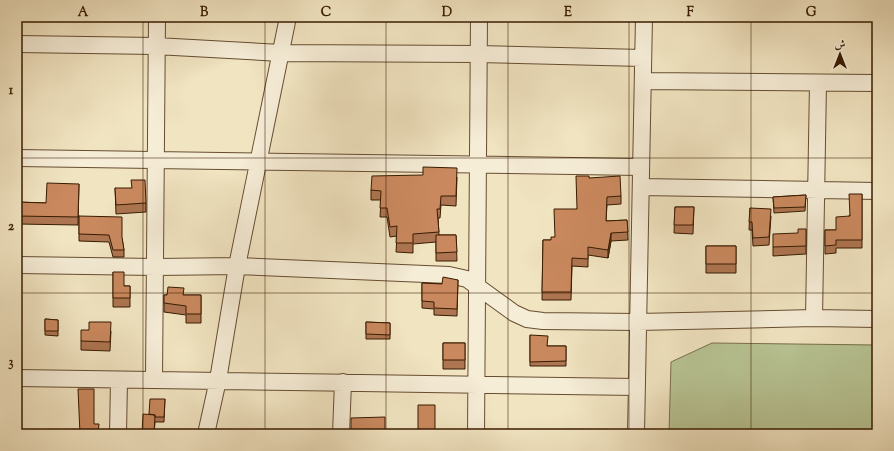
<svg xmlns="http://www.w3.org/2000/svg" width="894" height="451" font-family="'Sorts Mill Goudy',Amiri,serif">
<rect width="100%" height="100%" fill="#f1e4c1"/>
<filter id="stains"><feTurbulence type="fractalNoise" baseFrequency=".005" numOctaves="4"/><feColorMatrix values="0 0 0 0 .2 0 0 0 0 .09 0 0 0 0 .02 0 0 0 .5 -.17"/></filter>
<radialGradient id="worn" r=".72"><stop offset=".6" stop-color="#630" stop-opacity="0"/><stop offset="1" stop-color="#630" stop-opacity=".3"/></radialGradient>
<path fill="#b8c494" stroke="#78704a" d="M712 343 877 345V434H669L671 362Z"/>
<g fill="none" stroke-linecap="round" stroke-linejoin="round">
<defs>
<path id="minor" d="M17 44 156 46 281 53 478 54 643 58
M643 81 877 83
M17 158 640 167
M641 187 877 191
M17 265 156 267 237 266 449 275 467 279 514 313 527 319 543 321 638 322 814 318 877 319
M814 318 818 83
M17 378C224 381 430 384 637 387
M154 379 157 17
M118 434 119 380
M206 434 218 380 237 266 288 17
M341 434 343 382
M476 434 479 17
M636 434 644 17"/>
</defs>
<use href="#minor" stroke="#664d31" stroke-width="18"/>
<use href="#minor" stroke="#f6edd7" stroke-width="16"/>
</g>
<path fill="#ad7551" stroke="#381b01" d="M457 177 456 206 441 205 440 218H438L439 235H456L457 261H436V242L413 244V253L396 252 397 236 390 237 387 217H380L381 200H371V190Z
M589 178 621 196V204L607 205 606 221 627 220 628 240 611 241 608 258 588 255V267L572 266 571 300H542L543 240H551L555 237 577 209Z
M79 184 78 225 17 224V202L46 203Z
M115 188 146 203V212L116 214Z
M862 194V248H836V253L825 254V230H836L849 216Z
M806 195 805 211 774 213 773 197Z
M675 207H694L693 234 674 233Z
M750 208 771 216 769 245 753 246 752 230H749Z
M79 216 122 238 124 250V257H113L109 242 79 241Z
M806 229V254L773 256V247L798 233Z
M706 246H736V273H706Z
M113 272 124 286H130V307H113Z
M458 280 457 316 434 315V309L422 308V283L442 284Z
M164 295H201V323H186V315L164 312Z
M45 319 58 320V336L45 335Z
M366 322 390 323V339H366Z
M89 330 111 331 110 351 81 350V341Z
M530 335 548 346H566V366H530Z
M443 343H465V369H443Z
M165 399 164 422H155L154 434H142L149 414Z"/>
<path fill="#8d5f42" stroke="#381b01" d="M611 233V241L608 258V250Z"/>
<path fill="#c9885e" stroke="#381b01" d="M423 167 457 168 456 196H441L440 209H437L439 232 413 234V243H396L397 226 390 227 387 208H380L381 191 371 190 372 176 423 175Z
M576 176H589V178L620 176 621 196 607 197 606 221 627 220 628 232 611 233 608 250 588 247V259L572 258 571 292H542L543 240H551V237H555L554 209H577Z
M131 180H145L146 203 116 205 115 188H132Z
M47 183 79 184 78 217 17 216V202L46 203Z
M849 194H862V240H836V245L825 246V230H836V217L850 216Z
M806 195 805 207 774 208 773 197Z
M675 207H694L693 225H674Z
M750 208 771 209 769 237 753 238 752 222H749Z
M79 216 122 217V237L124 250H113L109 235 79 234Z
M798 229H806V246L773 247V234L798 233Z
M436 235H456L457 252 436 253Z
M706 246H736V264H706Z
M113 272H124V286H130V298H113Z
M443 277 458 280 457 309 434 308V302L422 301V283L442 284Z
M168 287 184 288 183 295H201V314H186V306L164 303V295H167Z
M45 319 58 320V331H45Z
M89 322H111L110 342 81 341V330H89Z
M366 322 390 323V335L366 334Z
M530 335 548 336 547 346H566V361L530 362Z
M443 343H465V360H443Z
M78 389H94V424H99L98 434H80Z
M150 399H165L164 417H155V415L149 414Z
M418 405H435V434H418Z
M143 414 155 415 154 434H142Z
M385 417V434H351V418Z
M32 430 62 433V434H19V433H32Z"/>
<path fill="none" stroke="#381b01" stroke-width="1" stroke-opacity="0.55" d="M143 17V434M265 17V434M386 17V434M508 17V434M629 17V434M751 17V434M17 158H877M17 293H877"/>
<rect width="894" height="451" fill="none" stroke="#f1e4c1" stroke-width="44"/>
<g transform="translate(840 54)" stroke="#f6edd7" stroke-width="3" paint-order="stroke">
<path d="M0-3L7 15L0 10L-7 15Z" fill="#381b01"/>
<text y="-6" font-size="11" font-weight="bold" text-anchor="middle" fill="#381b01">ش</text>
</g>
<rect x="22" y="22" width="850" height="407" fill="none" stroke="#381b01" stroke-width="1.5"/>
<g font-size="13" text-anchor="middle" font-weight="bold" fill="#381b01">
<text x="83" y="16">A</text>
<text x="204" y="16">B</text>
<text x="326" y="16">C</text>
<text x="447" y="16">D</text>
<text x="568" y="16">E</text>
<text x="690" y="16">F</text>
<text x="811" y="16">G</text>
<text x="11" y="94">1</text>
<text x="11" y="230">2</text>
<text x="11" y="366">3</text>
</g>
<rect width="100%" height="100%" filter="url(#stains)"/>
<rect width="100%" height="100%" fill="url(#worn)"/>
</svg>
